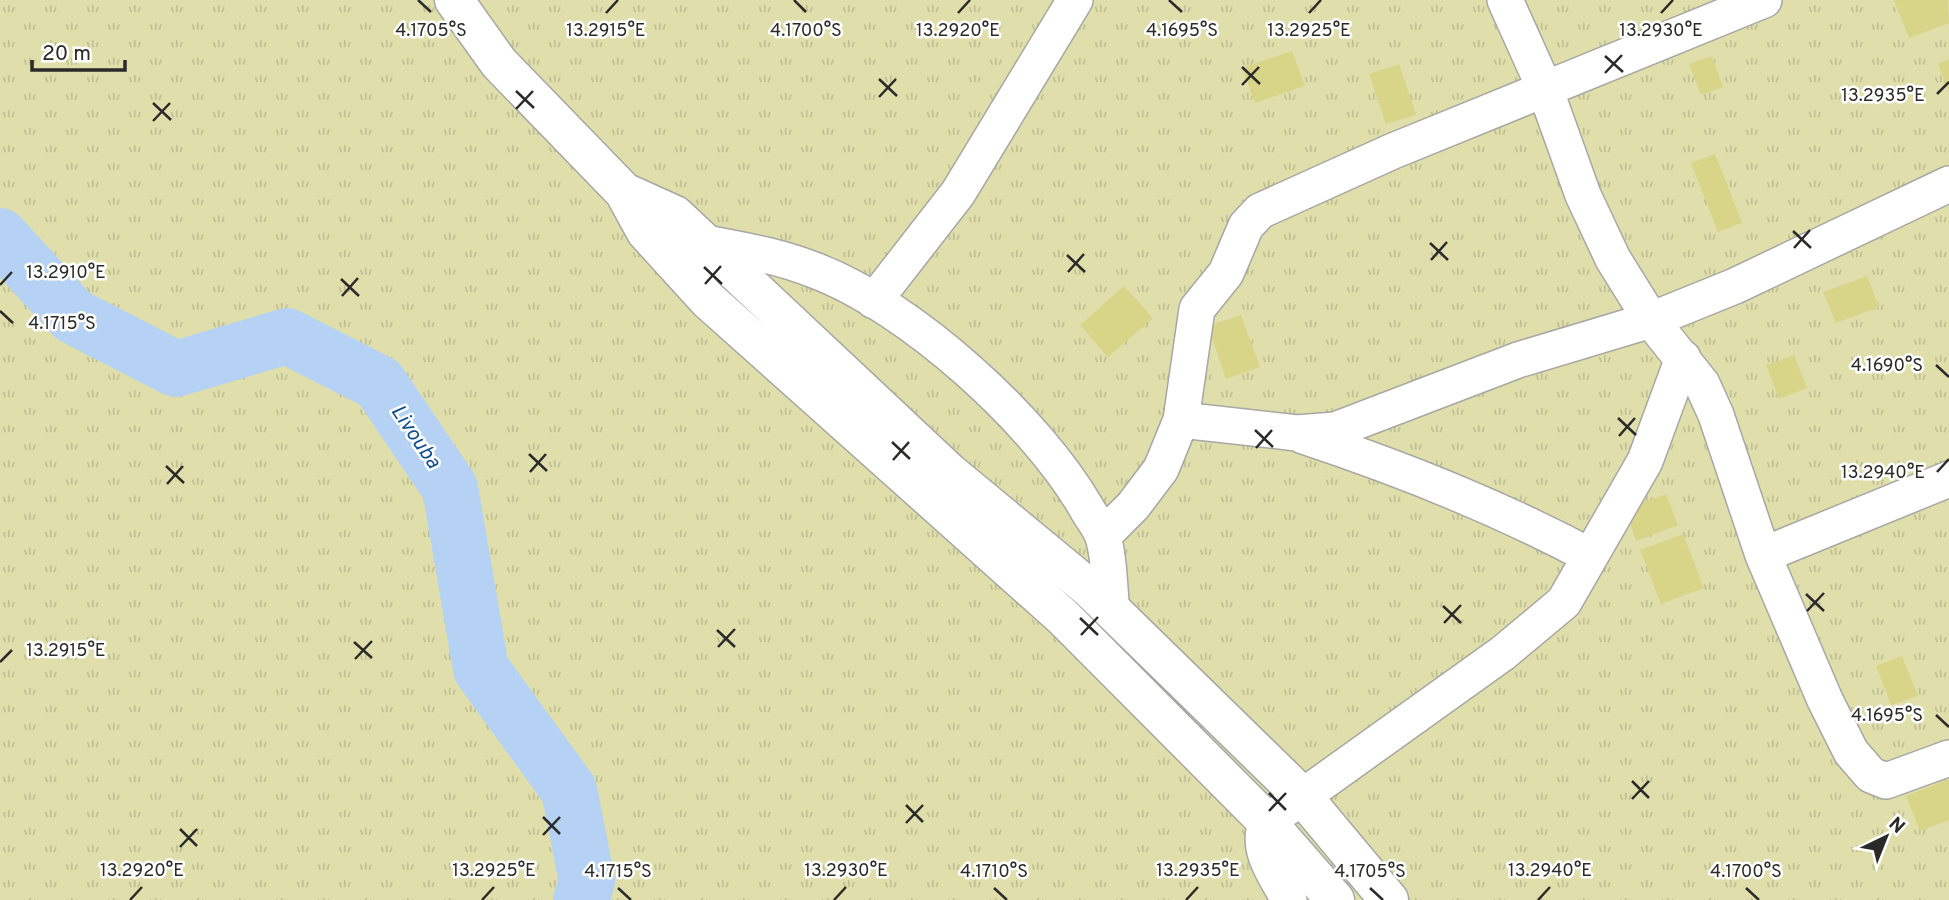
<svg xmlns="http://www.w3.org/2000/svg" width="1949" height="900" font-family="Overpass,sans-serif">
<defs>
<pattern id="grass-tufts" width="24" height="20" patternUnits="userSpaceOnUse" patternTransform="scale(1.75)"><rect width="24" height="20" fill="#e0dfac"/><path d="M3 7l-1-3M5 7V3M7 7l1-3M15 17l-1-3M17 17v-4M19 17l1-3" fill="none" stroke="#c0c094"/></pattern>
</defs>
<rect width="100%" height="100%" fill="#f6f6f2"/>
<path fill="url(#grass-tufts)" d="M0 0H1949V900H0Z"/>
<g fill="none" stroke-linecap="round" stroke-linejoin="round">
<path stroke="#b5d2f5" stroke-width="56" d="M0 236 73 316 176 369 287 336 379 383 450 488 481 669 569 790 587 881 581 900"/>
</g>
<path fill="#d8d589" d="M1894 0H1948L1949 23 1909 38Z
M1292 51 1305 86 1255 103 1242 68Z
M1712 56 1723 87 1701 95 1689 64Z
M1949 59V93L1938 64Z
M1399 64 1416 115 1386 124 1369 74Z
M1715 154 1742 223 1718 232 1691 163Z
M1867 276 1879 307 1836 323 1823 292Z
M1124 286 1153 318 1108 357 1080 325Z
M1241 315 1260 367 1226 379 1208 326Z
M1794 355 1807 388 1779 399 1766 365Z
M1666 494 1678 525 1636 541 1625 509Z
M1683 534 1704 588 1661 604 1640 550Z
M1902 656 1918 696 1891 705 1876 666Z
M1949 779V820L1920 831 1906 796Z"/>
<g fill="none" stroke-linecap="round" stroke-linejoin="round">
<defs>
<path id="minor" d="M1505 0 1545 89 1583 195 1613 259 1651 320 1702 384 1716 415 1763 555 1825 700 1851 752 1871 775 1886 781 1949 758
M706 243C743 250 779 256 814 270 910 306 1037 421 1087 509 1092 518 1100 527 1103 537 1110 559 1109 588 1112 611
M874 301 958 193 1075 0
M1181 420 1297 433 1335 430 1518 360 1651 320 1735 286 1949 184
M1303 436C1403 469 1498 507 1590 556
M1103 536 1133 506 1161 469 1181 420 1197 309 1226 273 1246 226 1260 211 1393 151 1764 0
M1763 555 1949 479
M1289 900C1277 877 1254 849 1267 822L1503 653 1564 602 1645 461 1683 358"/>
<path id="highway" d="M454 0 499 63 624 192 646 232 708 300 1064 618 1267 822 1335 900
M624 192 675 215 950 473 1089 588 1303 797 1389 900"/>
</defs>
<use href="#minor" stroke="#a7a7a3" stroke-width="38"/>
<use href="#highway" stroke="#a7a7a3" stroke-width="41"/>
<use href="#minor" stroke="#fff" stroke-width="35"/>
<use href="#highway" stroke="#fff" stroke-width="38"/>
</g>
<path fill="none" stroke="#2a2a29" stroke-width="2.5" d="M418 0 431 12M794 0 806 12M1169 0 1182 12M606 13 618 0M958 13 970 0M1309 13 1321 0M1661 13 1673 0M1605 56 1623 72M1242 67 1260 84M1605 73 1622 55M879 79 897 96M1242 85 1259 67M516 91 534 108M1937 94 1949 82M879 97 896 79M153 103 171 120M516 109 533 91M153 121 170 103M1793 231 1811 248M1430 243 1448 260M1794 248 1810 230M1067 255 1085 272M1431 260 1447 242M704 267 722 284M1068 272 1084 254M341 279 359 296M705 284 721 266M0 285 12 272M342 296 358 278M0 311 13 323M1936 365 1949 377M1618 418 1636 435M1255 430 1273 447M1619 436 1635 418M892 442 910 459M1256 448 1272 430M529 454 547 471M893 460 909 442M166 466 184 483M530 472 546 454M1937 472 1949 459M167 484 183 466M1806 594 1824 611M1443 606 1461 623M1807 611 1824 593M1080 618 1098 635M1444 623 1461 605M717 630 735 647M1081 635 1098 617M354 642 372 658M718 647 735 629M355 659 372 641M0 662 12 650M1936 715 1949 727M1632 781 1649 798M1269 793 1286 810M1632 799 1649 781M906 805 923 822M1269 811 1286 793M543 817 560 834M906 823 923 805M180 829 197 846M543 835 560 817M180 847 197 829M618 888 631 900M994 888 1007 900M1370 888 1383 900M1746 888 1759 900M130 900 142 887M482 900 494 887M834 900 846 887M1186 900 1198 887M1538 900 1550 887"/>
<g text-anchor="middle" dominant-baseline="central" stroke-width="5" stroke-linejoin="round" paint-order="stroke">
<g font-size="21" font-style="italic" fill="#0b4f92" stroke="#fffffe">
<text transform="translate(415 437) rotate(56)">Livouba</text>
</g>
</g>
<g font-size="18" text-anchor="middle" fill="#2a2a29" stroke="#fffffe" stroke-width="5" stroke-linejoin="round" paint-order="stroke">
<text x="431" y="36">4.1705°S</text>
<text x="806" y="36">4.1700°S</text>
<text x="1182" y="36">4.1695°S</text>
<text x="958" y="36">13.2920°E</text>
<text x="1309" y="36">13.2925°E</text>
<text x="1661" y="36">13.2930°E</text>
<text x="606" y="36">13.2915°E</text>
<text x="1883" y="101">13.2935°E</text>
<text x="66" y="278">13.2910°E</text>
<text x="62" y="329">4.1715°S</text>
<text x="1887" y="371">4.1690°S</text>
<text x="1883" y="478">13.2940°E</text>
<text x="66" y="656">13.2915°E</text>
<text x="1887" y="721">4.1695°S</text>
<text x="142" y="876">13.2920°E</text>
<text x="494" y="876">13.2925°E</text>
<text x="846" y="876">13.2930°E</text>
<text x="1198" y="876">13.2935°E</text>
<text x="1550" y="876">13.2940°E</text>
<text x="618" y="877">4.1715°S</text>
<text x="994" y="877">4.1710°S</text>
<text x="1370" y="877">4.1705°S</text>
<text x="1746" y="877">4.1700°S</text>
</g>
<g transform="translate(1886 837) rotate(43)" stroke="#fffffe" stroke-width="5" paint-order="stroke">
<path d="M0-5L12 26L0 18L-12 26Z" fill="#2a2a29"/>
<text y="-10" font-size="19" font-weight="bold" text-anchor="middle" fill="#2a2a29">N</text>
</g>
<path d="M32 60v10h93v-10" fill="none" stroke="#2a2a29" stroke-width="3.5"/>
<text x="42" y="60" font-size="21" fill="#2a2a29" stroke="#fffffe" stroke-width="5" paint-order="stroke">20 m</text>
</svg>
